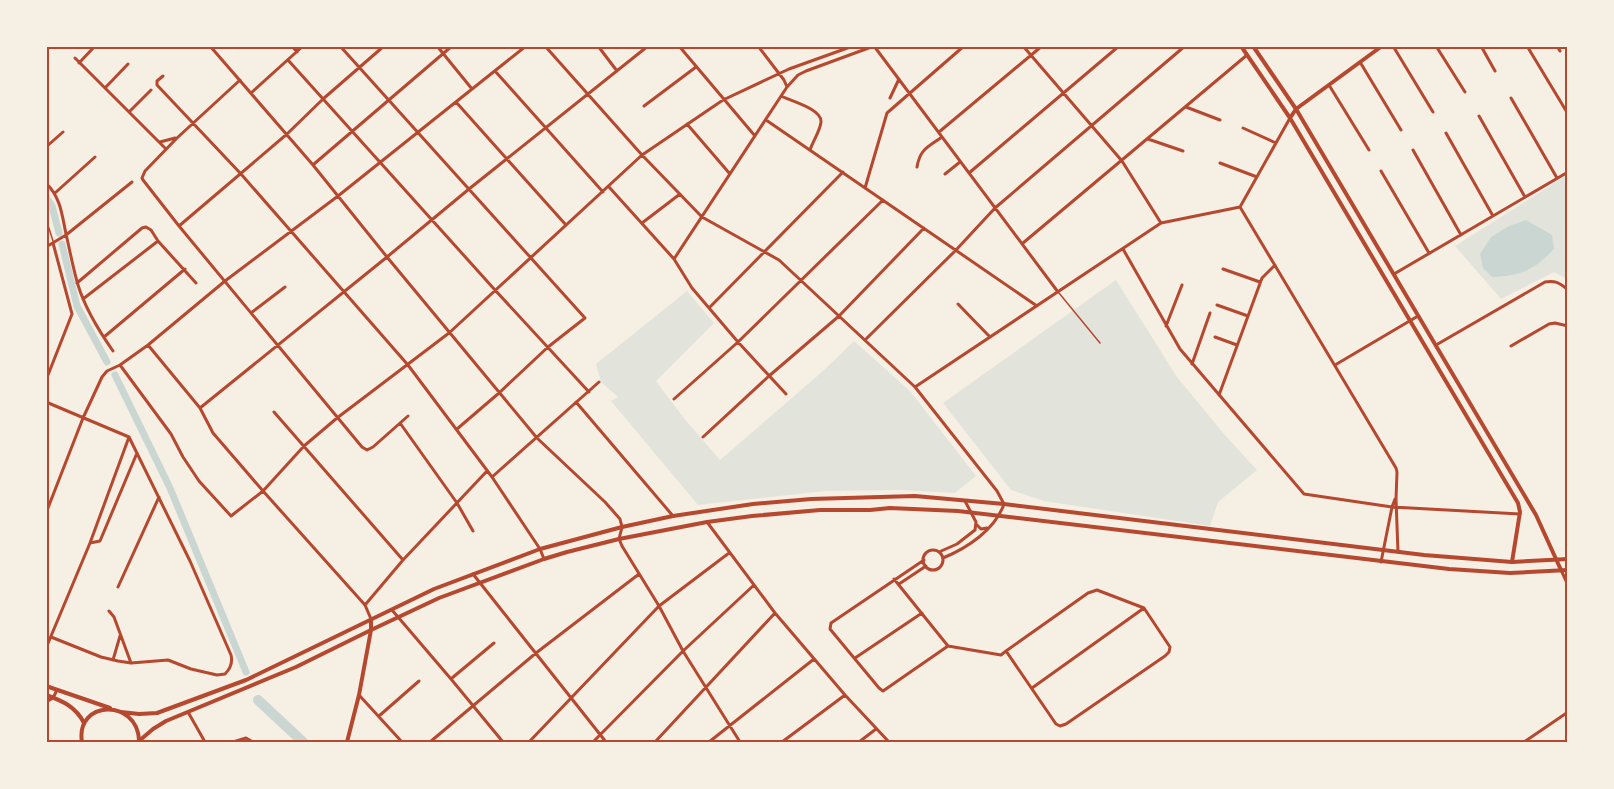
<svg xmlns="http://www.w3.org/2000/svg" width="1614" height="789" font-family="Rubik,sans-serif">
<rect width="100%" height="100%" fill="#f6efe4"/>
<path fill="#e2e4dc" d="M1567 175V277L1565 278 1554 272 1501 299 1455 246Z
M1116 280 1177 377 1224 434 1257 470 1218 502 1210 526 1044 501 1011 490 943 403Z
M687 291 714 323 656 381 683 417 720 460 823 371 854 341 910 391 976 476 955 493 899 490 825 491 698 505 611 401 618 397 601 382 596 364Z"/>
<path fill="#c9d6d2" d="M1526 220 1552 235 1554 249C1533 271 1522 275 1492 277L1483 268 1480 254 1491 237 1509 226Z"/>
<g fill="none" stroke-linecap="round" stroke-linejoin="round">
<path stroke="#c9d6d2" stroke-width="7" d="M46 197 52 206 59 233
M62 244 77 306 107 362
M115 375 170 488 246 672"/>
<path stroke="#c9d6d2" stroke-width="10" d="M258 700 303 742"/>
<path stroke="#b5482f" stroke-width="1.5" d="M46 219 53 241
M1059 293 1100 343"/>
<path stroke="#b5482f" stroke-width="3" d="M210 46 313 165 387 257 537 438 605 502 620 519 622 527 619 539 622 546 659 606 683 651 740 742
M292 46 297 52
M340 46 585 318 548 347 499 393 457 429
M437 46 472 89
M545 46 642 155 702 217 779 260 915 387 997 491 1004 504C995 530 967 548 943 558
M598 46 617 71
M679 46 755 136
M758 46 784 80 787 87
M874 46 1058 292
M1023 46 1122 161 1161 223
M1393 46 1433 112
M1436 46 1465 92
M1481 46 1495 71
M1527 46 1568 114
M1557 46 1560 51
M75 58 166 149
M288 60 495 290 589 392
M1360 62 1401 130
M79 63 95 46
M495 71 603 192
M163 76 157 81V85L241 174 408 365 492 477 540 549 544 559
M240 80 177 138 145 171 142 178 143 180 179 226 362 447 367 450 373 447 408 416
M1329 85 1369 150
M105 88 128 64
M251 93 303 46
M781 96C791 101 822 109 821 122 820 131 813 141 810 150
M890 98 899 79
M1511 98 1557 178
M456 102 566 225
M644 106 696 67
M1186 107 1220 120
M129 112 151 90
M1479 116 1525 197
M766 120 1037 306
M687 124 730 174
M1243 128 1276 143
M939 132 1042 46
M1446 133 1493 216
M1148 139 1183 151
M160 142 175 138
M46 147 63 132
M1413 150 1461 235
M1220 163 1257 177
M314 164 452 46
M917 167C920 149 928 147 942 137
M1381 171 1429 253
M969 173 1119 46
M945 174 960 162
M46 183C61 198 62 215 66 234 70 251 73 268 78 285 85 308 99 331 113 351
M609 187 674 259 692 288 738 342 786 394
M865 188 887 113 964 46
M55 193 95 157
M1240 207 1396 468 1397 472 1396 499 1398 552
M642 223 680 194
M179 226 287 134 323 99 384 46
M1023 243 1247 55
M46 247 66 235 132 182
M1123 249 1180 349 1304 494 1392 507 1520 514
M674 259 787 87 798 75 806 71 874 46
M1223 269 1260 282
M1394 274 1568 172
M77 283 142 228 146 227 151 230 158 241 196 283
M83 299 158 241
M958 304 990 337
M1217 305 1248 316
M709 308 843 172
M251 313 285 287
M1166 326 1182 285
M104 337 185 269
M1215 337 1237 345
M865 340 956 250 995 208 1185 46
M148 345 200 408 213 433 263 491 365 605 371 619
M1436 345 1545 282C1555 280 1560 283 1568 290
M1511 346 1549 324 1555 323 1568 326
M1192 364 1210 313
M120 365 171 434 183 457 199 481 231 516 263 491 304 446 337 418 449 333 642 155 723 100 789 69 853 46
M1335 365 1418 316
M46 380 72 314 53 243
M915 387 1161 223 1240 207 1290 118
M1219 395 1262 278 1275 265
M674 399 738 342 883 200
M46 402 129 437
M576 402 673 516
M200 408 387 257 469 189 648 46
M274 412 403 560
M400 423 457 503 473 531
M703 437 769 376 839 316 924 228
M492 477 599 382
M46 513 83 418 102 377 107 371 120 365 148 345 225 281 338 196 526 46
M707 522 775 613 845 695 889 742
M976 524 981 529 987 528
M90 543 100 541 137 453
M923 560a10 10 0 1 1 20 0a10 10 0 1 1-20 0Z
M939 552 957 544 975 530 976 522 965 501
M924 560 831 623 830 629 879 688 883 691 948 646
M1381 562 1392 507 1395 499
M1561 570 1568 585
M473 574 606 742
M894 579 948 646 1001 655 1006 651 1088 593 1097 590 1144 608 1170 647 1169 652 1165 656 1066 724 1060 726 1056 724 1006 651
M899 584 926 566
M118 587 159 497
M365 605 403 560 487 471
M392 610 451 679 503 742
M109 611 114 617 131 663
M51 637 101 657 118 661 131 663 168 660 191 669 217 675 225 674C230 669 233 663 231 655L190 561 129 437
M46 648 90 543 129 437
M855 658 922 613
M113 660 120 636
M452 678 494 643
M1032 688 1144 608
M359 695 402 742
M46 702 53 698 57 690
M188 712 205 742
M379 716 419 681
M233 742 246 738 253 742
M430 742 536 653 639 574
M529 742 659 606 729 553
M593 742 683 651 754 585
M655 742 775 613
M709 742 814 659
M782 742 845 695
M859 742 876 729
M1524 742 1568 712"/>
<path stroke="#b5482f" stroke-width="4" d="M1241 46 1290 118 1518 503 1520 512 1512 562
M1253 46 1296 109 1536 515 1561 570
M1290 118 1296 109 1382 46
M46 686 110 708
M46 695C63 701 76 707 84 723
M347 742 359 695 371 630V620"/>
<path stroke="#b5482f" stroke-width="4" d="M121 712 139 714 157 713 246 680 434 589 540 549 622 527 673 516 753 504 811 499 915 496 1004 504 1424 555 1512 562 1568 559
M139 741 153 729 166 721 296 667 371 630 439 598 544 559 567 552 619 539 707 522 752 516 820 510H870L890 508 958 511 1449 569 1510 573 1568 570
M82 742C75 700 137 698 139 740"/>
</g>
<rect width="1614" height="789" fill="none" stroke="#f6efe4" stroke-width="96"/>
<rect x="48" y="48" width="1518" height="693" fill="none" stroke="#b5482f" stroke-width="2"/>
</svg>
